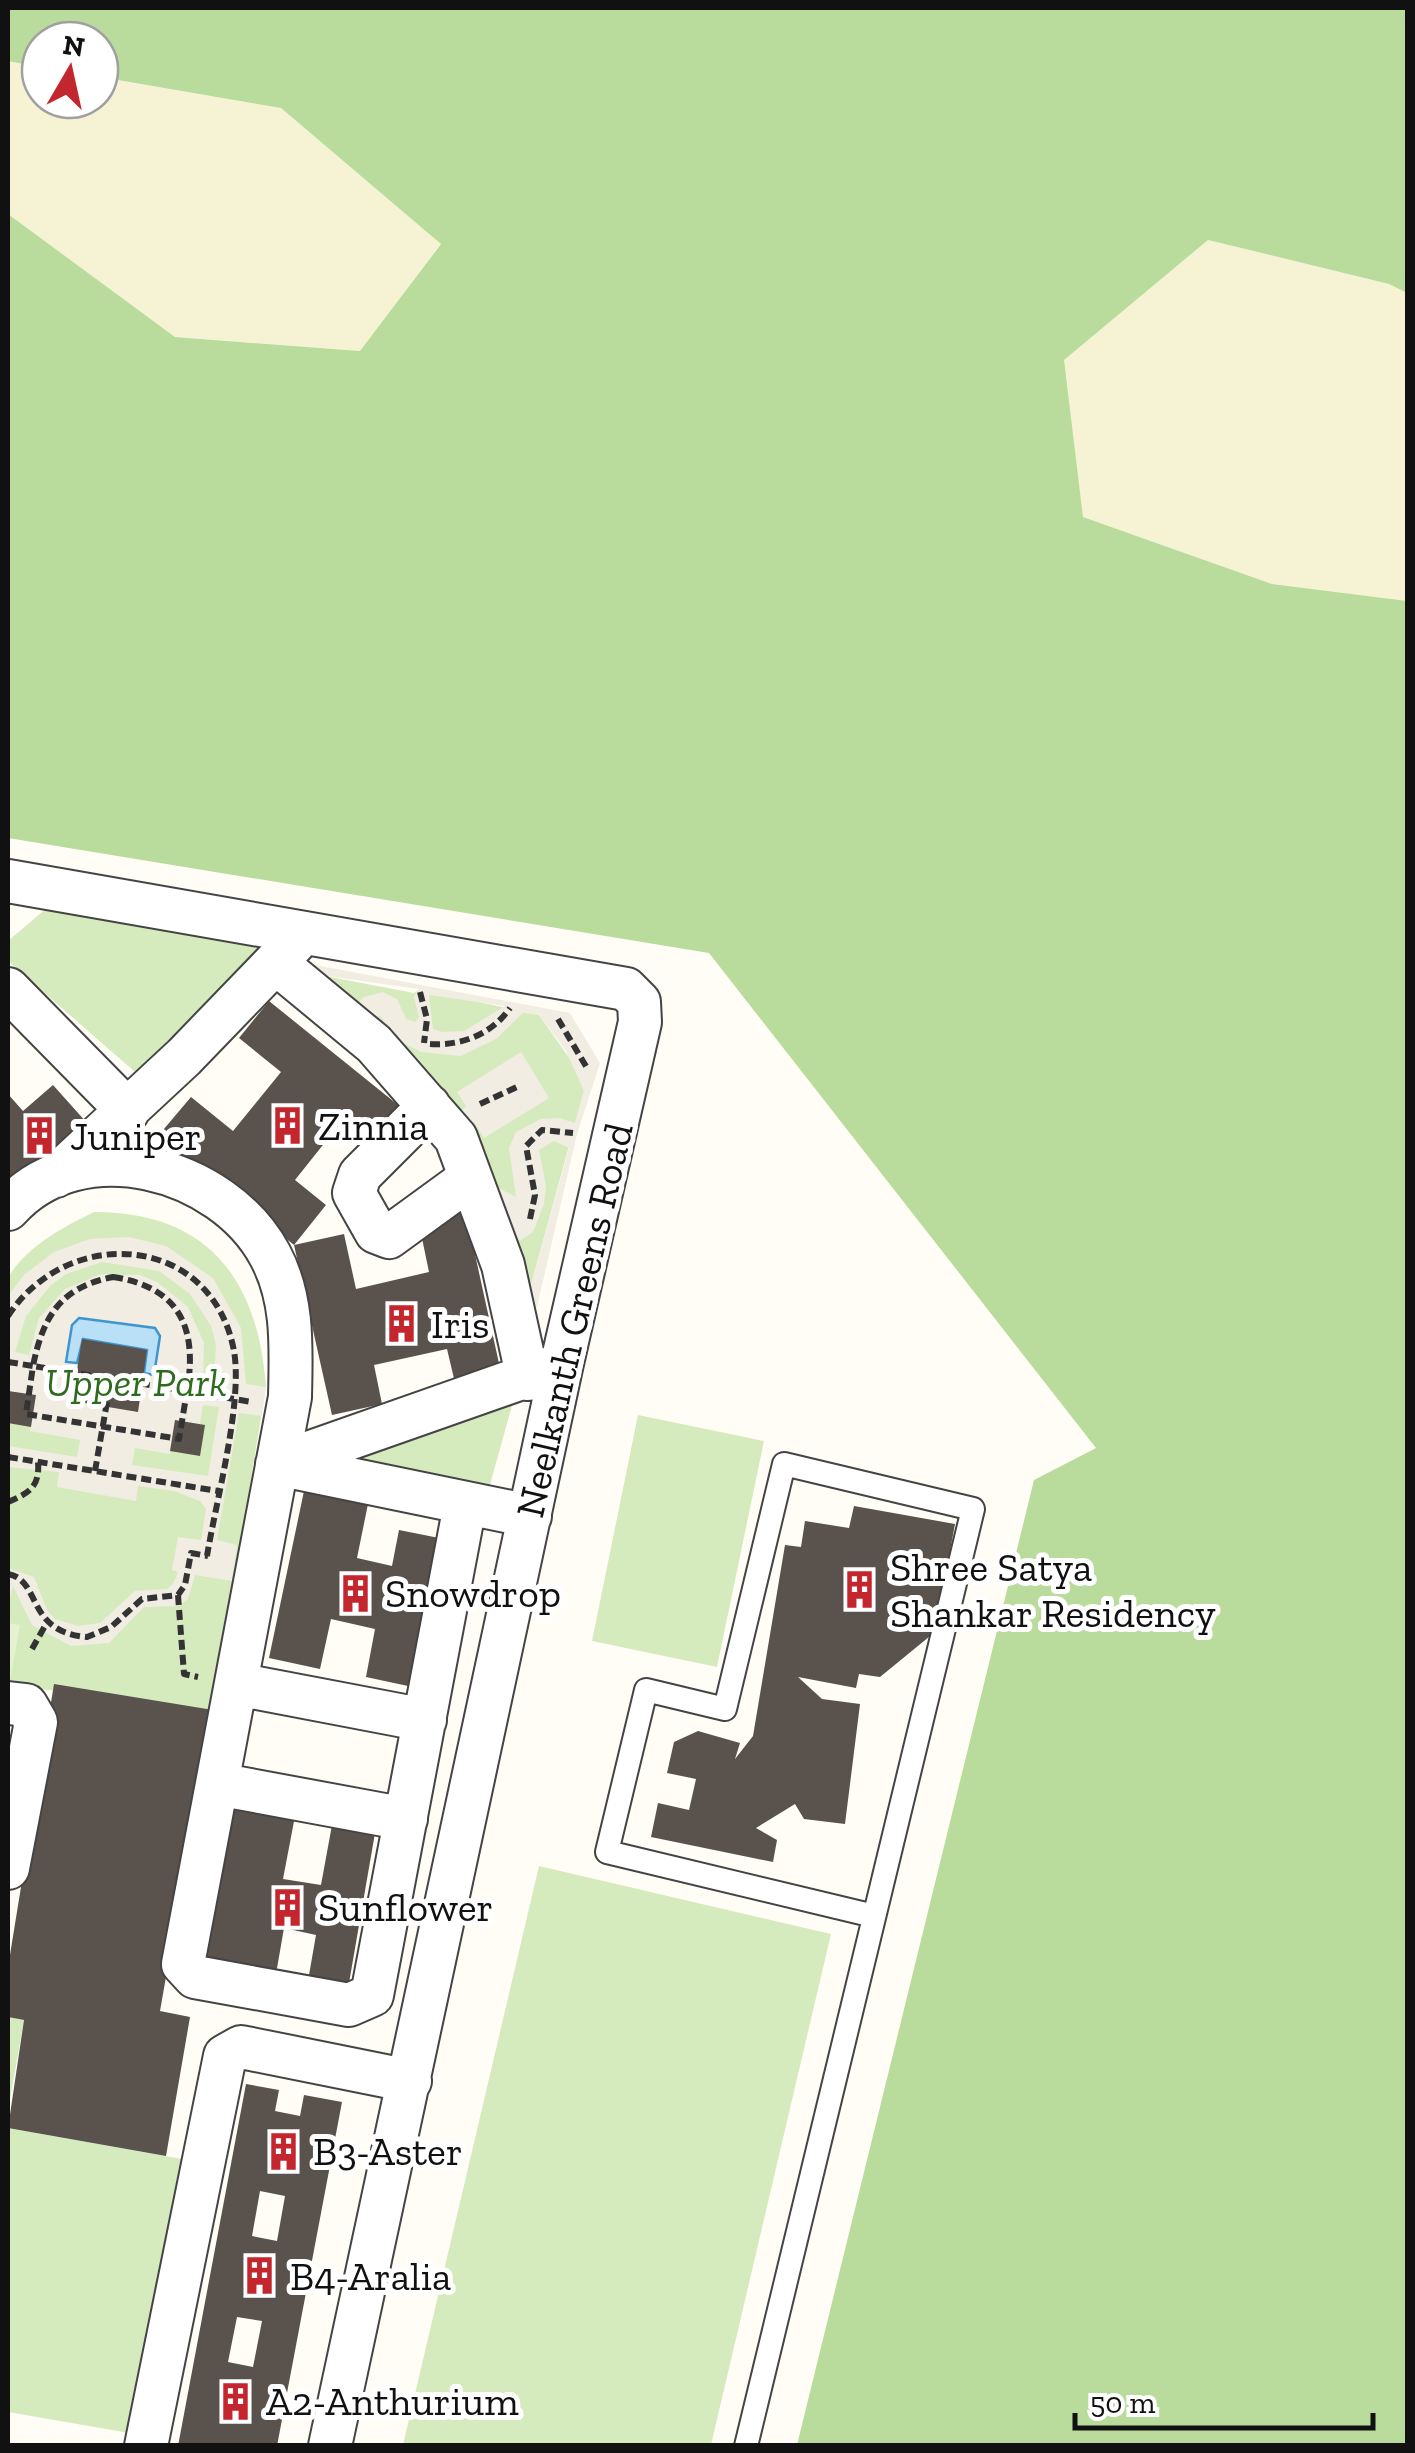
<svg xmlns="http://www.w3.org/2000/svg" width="1415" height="2453" font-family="'Zilla Slab',serif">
<rect width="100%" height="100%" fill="#fffdf5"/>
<path fill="#f6f3d4" d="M8 61 40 67V100H100V77L281 108 441 243 361 351 175 337 8 214Z
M1208 240 1389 284 1407 293V601L1272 584 1083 517 1063 360Z"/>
<path fill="#d5ebbd" d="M48 907 265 941 143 1079 8 961V941Z
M320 975 414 993 419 989 539 1015 577 1069 584 1091 525 1307 486 1209Z
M94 1212C208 1212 258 1279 266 1387L213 1710 8 1685V1277C29 1245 60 1229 94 1212Z
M513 1402 489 1488 343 1458Z
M638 1415 764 1441 717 1667 592 1641Z
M539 1866 831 1934 711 2445H403Z
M8 2017 24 2020 8 2111Z
M8 2128 188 2160 141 2435 8 2412Z"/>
<path fill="#b9dc9c" d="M8 8H1407V293L1389 284 1208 240 1064 360 1083 517 1272 584 1407 601V2445H797L1034 1480 1096 1448 709 953 8 838V214L175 337 360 351 441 244 281 108 100 77V40H40V67L8 61Z"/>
<path fill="#e6f2cf" d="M8 1623 20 1625 8 1691Z"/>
<path fill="#f1ede2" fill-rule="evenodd" d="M310 964 570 1013 600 1063 577 1134 537 1307H525L569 1148 554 1141 539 1150 546 1186 544 1204 533 1232 521 1240 508 1238 489 1183 516 1197 509 1148 516 1132 541 1119 559 1118 575 1123 584 1091 566 1051 539 1015 523 1013 496 1039 461 1056 421 1052 398 1040 381 1017 351 1009 364 997 383 992 397 999 406 1019 415 1022 419 1017 414 997 418 989 320 975ZM429 996 430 995 505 1006 464 1031 442 1032 433 1029Z
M521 1052 549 1098 484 1138 474 1122 468 1136 458 1114 466 1106 457 1092Z
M129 1237 166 1246 213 1278 241 1328 246 1384 266 1387 262 1416 239 1413 217 1540 237 1545 232 1581 195 1575 188 1599 179 1606 144 1607 109 1643 71 1646 32 1625 13 1586 8 1604V1568L34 1577 47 1610 55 1619 78 1626 100 1623 135 1591 167 1589 173 1584 178 1572 172 1570 178 1537 201 1540 206 1509 200 1501 174 1491 138 1486 136 1501 57 1487 59 1472 8 1467V1446L77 1457 80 1440 30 1431 35 1396 8 1391V1296L24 1275 54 1252 90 1239ZM102 1262 159 1271 190 1294 211 1326 216 1345 214 1384 203 1381 204 1343 188 1307 157 1282 140 1275 101 1274 65 1289 39 1318 29 1355 15 1352 26 1316 50 1286 66 1274ZM82 1317 155 1328 160 1336 82 1339 78 1363 67 1362 72 1325ZM203 1405 219 1407 208 1476 132 1465 135 1448 170 1454 175 1420 200 1424Z"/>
<path fill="#b9e0f7" stroke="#3f96cf" stroke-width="2.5" d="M79 1318 155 1328 160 1336 154 1375 144 1373 147 1350 83 1339 77 1363 66 1362 72 1325Z"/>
<path fill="#5a524d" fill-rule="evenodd" d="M269 1001 403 1109 373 1146 342 1121 295 1180 326 1205 294 1245 158 1136 191 1097 233 1131 281 1072 239 1038Z
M53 1085 87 1123 8 1194V1094L23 1111Z
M465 1209 502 1377 456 1387 447 1349 374 1365 382 1404 332 1415 294 1245 344 1234 356 1289 429 1272 418 1219Z
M82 1339 147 1350 138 1412 72 1401Z
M8 1391 36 1395 31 1427 8 1423Z
M175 1420 205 1425 200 1456 170 1451Z
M304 1491 368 1504 357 1558 392 1566 399 1530 439 1538 408 1686 366 1677 375 1629 331 1619 320 1669 269 1658Z
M854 1506 955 1524 935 1632 880 1677 859 1674 856 1688 798 1677 822 1699 860 1704 845 1824 804 1819 795 1804 756 1828 777 1840 773 1862 651 1837 658 1803 689 1810 696 1779 667 1773 674 1742 698 1731 740 1743 735 1759 753 1736 785 1545 801 1547 805 1521 849 1528Z
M54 1684 213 1710 160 2011 190 2017 166 2156 8 2128 24 2020 8 2017V1967Z
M232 1805 295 1816 283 1879 321 1885 332 1825 375 1833 349 1983 309 1975 316 1935 284 1928 276 1974 204 1962Z
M246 2084 279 2090 275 2111 300 2116 304 2095 342 2102 277 2446H178ZM260 2191 285 2196 277 2241 252 2236ZM237 2317 262 2321 253 2367 228 2362Z"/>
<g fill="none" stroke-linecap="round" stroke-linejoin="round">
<defs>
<path id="service" d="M746 2446 973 1509 784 1464 725 1709 646 1690 607 1852 874 1916"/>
<path id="minor" d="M8 881 626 989 639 1002 640 1022 562 1363 330 2446
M276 963 374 1044 456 1138 503 1265 528 1379
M8 989 128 1111
M429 1106 360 1175 354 1193 376 1232 389 1237 470 1178
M56 1176 184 1057 295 942
M8 1209C80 1128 223 1167 270 1255 294 1299 291 1348 290 1397L183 1964 195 1977 349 2005 372 1995 465 1505
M277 1464 553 1367
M277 1464 530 1516
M236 1684 425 1720
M8 1703 26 1705 36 1722 8 1868
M217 1784 406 1819
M146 2446 225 2056 241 2047 410 2081"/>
</defs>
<use href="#service" stroke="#444" stroke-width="26"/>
<use href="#minor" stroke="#444" stroke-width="46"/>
<path stroke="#333" stroke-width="6" stroke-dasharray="10 5" stroke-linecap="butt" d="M420 992 427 1019 424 1043
M558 1019 587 1068
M430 1044C462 1046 492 1034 510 1008
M480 1104 517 1087
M530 1219 535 1195 526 1146 542 1130 573 1133
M113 1277C179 1287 198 1327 187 1391L33 1366C43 1316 61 1287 113 1277Z
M8 1316C68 1224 212 1233 234 1351 243 1403 216 1501 207 1556
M8 1362 33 1366 26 1414 179 1439 187 1391 252 1402
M8 1457 218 1491
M95 1471 111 1379
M8 1502C29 1493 40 1487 38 1462
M8 1574C42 1580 25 1632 87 1637L111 1627 142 1599 178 1595 185 1585 191 1553 208 1556
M178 1595 184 1674 198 1677
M32 1649 46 1624"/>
<use href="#service" stroke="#fff" stroke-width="22"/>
<use href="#minor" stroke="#fff" stroke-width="42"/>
</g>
<defs>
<symbol id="building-bare" viewBox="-9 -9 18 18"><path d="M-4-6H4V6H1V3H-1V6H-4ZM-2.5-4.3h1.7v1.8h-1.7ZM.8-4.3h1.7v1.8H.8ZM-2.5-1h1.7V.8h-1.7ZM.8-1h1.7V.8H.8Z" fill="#c4262e" stroke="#fff" stroke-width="2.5" paint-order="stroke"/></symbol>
</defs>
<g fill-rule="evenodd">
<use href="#building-bare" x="260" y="1098" width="55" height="55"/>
<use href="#building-bare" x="12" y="1108" width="55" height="55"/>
<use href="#building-bare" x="374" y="1296" width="55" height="55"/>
<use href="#building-bare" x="832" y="1562" width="55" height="55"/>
<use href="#building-bare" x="328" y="1566" width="55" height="55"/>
<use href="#building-bare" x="260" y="1880" width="55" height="55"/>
<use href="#building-bare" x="256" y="2124" width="55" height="55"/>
<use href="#building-bare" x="232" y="2248" width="55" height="55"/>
<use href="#building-bare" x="208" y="2374" width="55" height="55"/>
</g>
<g text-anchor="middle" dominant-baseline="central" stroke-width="10" stroke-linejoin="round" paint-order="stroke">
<g font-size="40" fill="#111" stroke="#fff" text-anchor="start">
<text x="318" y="1126">Zinnia</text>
<text x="70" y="1136">Juniper</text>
<text x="431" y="1324">Iris</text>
<text x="890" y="1567">Shree Satya<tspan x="890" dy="46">Shankar Residency</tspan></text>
<text x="385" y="1593">Snowdrop</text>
<text x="318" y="1907">Sunflower</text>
<text x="313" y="2151">B3-Aster</text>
<text x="290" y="2276">B4-Aralia</text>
<text x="266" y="2401">A2-Anthurium</text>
</g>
<g font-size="40" fill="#111" stroke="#fff">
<text transform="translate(574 1320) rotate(-77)">Neelkanth Greens Road</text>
</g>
<g font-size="40" font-style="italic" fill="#2f6b1f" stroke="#fff">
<text x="136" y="1382">Upper Park</text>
</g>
</g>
<rect width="1415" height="2453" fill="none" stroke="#111111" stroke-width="20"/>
<g transform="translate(70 70) rotate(9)"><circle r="48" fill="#ffffff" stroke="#a0a0a0" stroke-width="2.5"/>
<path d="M0-8L18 38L0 25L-18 38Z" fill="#c4262e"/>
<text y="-15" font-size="28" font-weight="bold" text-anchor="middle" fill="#111111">N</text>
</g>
<path d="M1075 2413v15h298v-15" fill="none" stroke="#111111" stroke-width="5"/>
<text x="1090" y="2413" font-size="30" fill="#111111" stroke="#ffffff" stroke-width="8" paint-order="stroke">50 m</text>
</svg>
